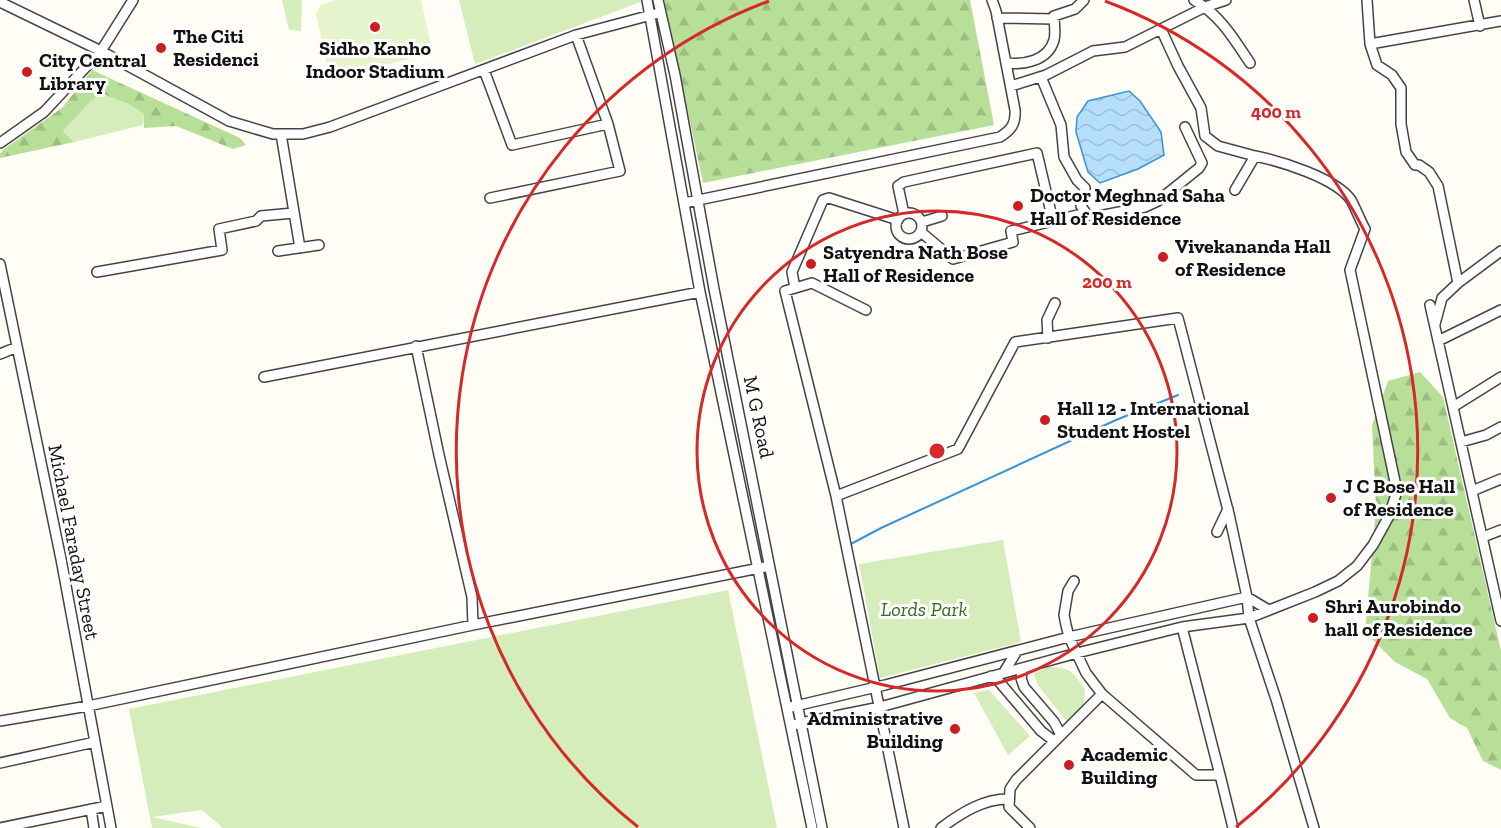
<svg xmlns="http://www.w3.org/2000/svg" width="1501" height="828" font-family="'Zilla Slab',serif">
<defs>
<pattern id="forest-firs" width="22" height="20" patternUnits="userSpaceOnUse" patternTransform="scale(1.5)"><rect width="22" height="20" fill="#b7df98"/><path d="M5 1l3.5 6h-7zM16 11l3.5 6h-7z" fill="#9cbe82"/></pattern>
<pattern id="water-waves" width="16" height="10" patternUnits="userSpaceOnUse" patternTransform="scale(1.5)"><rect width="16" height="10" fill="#b5dffa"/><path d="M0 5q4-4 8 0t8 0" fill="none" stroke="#9bbed5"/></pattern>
</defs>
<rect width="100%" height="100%" fill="#fffdf5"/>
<path fill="url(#forest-firs)" d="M664 0H970L994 125 703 183Z
M92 70 240 138 246 145 233 149 176 126 144 128V114L103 94 92 100 63 131 74 142 0 158V154L4 149 62 108Z
M1420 372 1443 397 1501 651V770L1483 761 1467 728 1450 718 1427 679 1395 662 1365 632 1376 508 1372 425 1388 381Z"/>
<path fill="#d4edba" d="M282 0H302L301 31 289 30Z
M459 0H643V1L475 64Z
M103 94 129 104 144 114 143 125 74 142 63 131 92 100Z
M1003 540 1021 642 880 678 859 564Z
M728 590 777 828H223L202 810 152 817 201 828H152L129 709Z
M1048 667C1071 667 1073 672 1085 689L1083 709 1067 722 1037 684 1034 673Z
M989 690 1030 736 1008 755 974 693Z"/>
<path fill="#e6f4cd" d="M336 0H421L431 45C429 52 426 55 418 57L347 74 339 75 333 73 326 61 316 13 321 5Z"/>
<path fill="url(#water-waves)" stroke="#3794d7" stroke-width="1.5" d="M1129 91 1140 101 1161 132 1164 155 1138 169 1100 183 1088 172 1076 132 1077 117 1088 101Z"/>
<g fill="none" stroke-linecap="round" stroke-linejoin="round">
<path stroke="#3794d7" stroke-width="2" d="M849 545 881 528 1116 420 1178 395"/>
<defs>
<path id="minor" d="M647 0 700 292 812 828
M658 0 675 75 714 289 822 828
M1194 0C1220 15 1234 39 1250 63
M1367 0 1370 44 1377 65 1392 75 1401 88V124L1406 152 1415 165H1419L1429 172 1438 186 1458 283
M1474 0 1480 26
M0 2 101 51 229 121 273 134H303L330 127 576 35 655 14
M997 18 1054 19
M1161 29 1178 66 1201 108 1205 136 1218 146 1255 156
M1370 44 1501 21
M1006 63C1024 65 1048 61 1054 40 1056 33 1054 23 1054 16L1075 9 1084 0
M484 70 512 145 608 124 576 35
M1041 77 1061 125 1064 157 1077 180 1085 188 1081 206 1086 213
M1011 86 1046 75 1093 51 1125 47 1205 7 1226 0
M281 134 300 248
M0 143 44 112 101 51 133 0
M490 198 620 171 608 124
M684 203 1000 137C1011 130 1016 124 1015 110L996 11 992 0
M896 226a13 13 0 1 1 26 0a13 13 0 1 1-26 0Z
M904 214 898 186 904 182 1037 153 1053 221
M922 222 942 216
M921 232 953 259 1013 242 1011 231 1086 213 1094 217 1145 207 1158 201 1199 168 1202 163 1185 127
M278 251 319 245
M0 264 61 559 111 828
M97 272 222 250 219 229 256 221 261 216 293 213
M795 288 792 272 823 200 829 198 898 220
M1430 305 1501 621
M866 310 812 283 785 291 836 496 904 828
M1435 324 1442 298 1458 283 1501 251
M1048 338 1047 320 1055 303
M1438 341 1501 310
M416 346 439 455 472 597 473 625
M0 354 17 347
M264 377 700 292
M1453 407 1501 377
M1461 442 1486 435 1501 427
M1472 491 1501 479
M836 496 958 449 1015 342 1178 318 1229 514 1247 597 1249 618 1276 699 1314 828
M1217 532 1228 509
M1483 537 1501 530
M1074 581 1068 591 1064 615 1066 625 1069 637 1086 673 1102 694 1196 775H1220L1233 828
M1182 627 1220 775
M1023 668 1021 678 1024 687 1054 722 1061 735
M1004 672 1017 651
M991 676 996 678 1041 731 1054 741
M791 707 885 685 1069 637 1247 597 1267 609
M0 721 88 706 473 625 765 567
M791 725 880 707 1077 653 1182 627 1249 618 1315 592 1338 581 1357 566 1373 545 1389 516 1397 491 1350 270 1365 229C1360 220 1356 209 1351 200 1336 178 1280 161 1255 156L1235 190
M0 763 95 742
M91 809 94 828
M0 828 107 806
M941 828C961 813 983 799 1008 799
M1030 828 1009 807 1010 789 1016 780 1102 694"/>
</defs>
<use href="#minor" stroke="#444" stroke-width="12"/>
<use href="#minor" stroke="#fff" stroke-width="9"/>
</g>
<g fill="none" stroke="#d62828" stroke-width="3">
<circle cx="937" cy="451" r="240"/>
<path d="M638 827A480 480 0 0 1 769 1M1105 1A480 480 0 0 1 1236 827"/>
</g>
<g fill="#cc1d22" stroke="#fff" stroke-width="2">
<circle cx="375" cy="27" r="6"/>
<circle cx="161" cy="48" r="6"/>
<circle cx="27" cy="72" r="6"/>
<circle cx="1018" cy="206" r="6"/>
<circle cx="1163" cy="257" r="6"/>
<circle cx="811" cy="264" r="6"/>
<circle cx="1045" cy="420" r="6"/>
<circle cx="1331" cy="498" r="6"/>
<circle cx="1313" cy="618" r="6"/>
<circle cx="955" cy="729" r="6"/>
<circle cx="1069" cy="765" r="6"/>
</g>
<g text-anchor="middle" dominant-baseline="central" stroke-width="6" stroke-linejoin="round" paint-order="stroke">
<g font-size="20" font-weight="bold" fill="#111" stroke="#fff" text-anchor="start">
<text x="173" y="36">The Citi<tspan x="173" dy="23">Residenci</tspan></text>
<text x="375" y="48" text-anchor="middle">Sidho Kanho<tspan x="375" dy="23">Indoor Stadium</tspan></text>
<text x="39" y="60">City Central<tspan x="39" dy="23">Library</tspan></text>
<text x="1030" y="195">Doctor Meghnad Saha<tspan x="1030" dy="23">Hall of Residence</tspan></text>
<text x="1175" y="246">Vivekananda Hall<tspan x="1175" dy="23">of Residence</tspan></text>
<text x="823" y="252">Satyendra Nath Bose<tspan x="823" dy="23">Hall of Residence</tspan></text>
<text x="1057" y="408">Hall 12 - International<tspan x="1057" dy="23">Student Hostel</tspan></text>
<text x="1343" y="486">J C Bose Hall<tspan x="1343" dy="23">of Residence</tspan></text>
<text x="1325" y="606">Shri Aurobindo<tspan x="1325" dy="23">hall of Residence</tspan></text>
<text x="943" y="718" text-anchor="end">Administrative<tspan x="943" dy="23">Building</tspan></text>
<text x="1081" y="754">Academic<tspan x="1081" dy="23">Building</tspan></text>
</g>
<g font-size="20" fill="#111" stroke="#fff">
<text transform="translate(759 417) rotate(78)">M G Road</text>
<text transform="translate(74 542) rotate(79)">Michael Faraday Street</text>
</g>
<g font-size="20" font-style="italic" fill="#2b6f1b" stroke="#fff">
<text x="924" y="609">Lords Park</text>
</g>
</g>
<circle cx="937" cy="451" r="9" fill="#d62828" stroke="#fff" stroke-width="3"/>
<g font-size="18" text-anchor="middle" font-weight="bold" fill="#d62828" stroke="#fff" stroke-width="6" stroke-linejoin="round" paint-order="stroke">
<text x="1276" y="118">400 m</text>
<text x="1107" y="288">200 m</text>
</g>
</svg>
